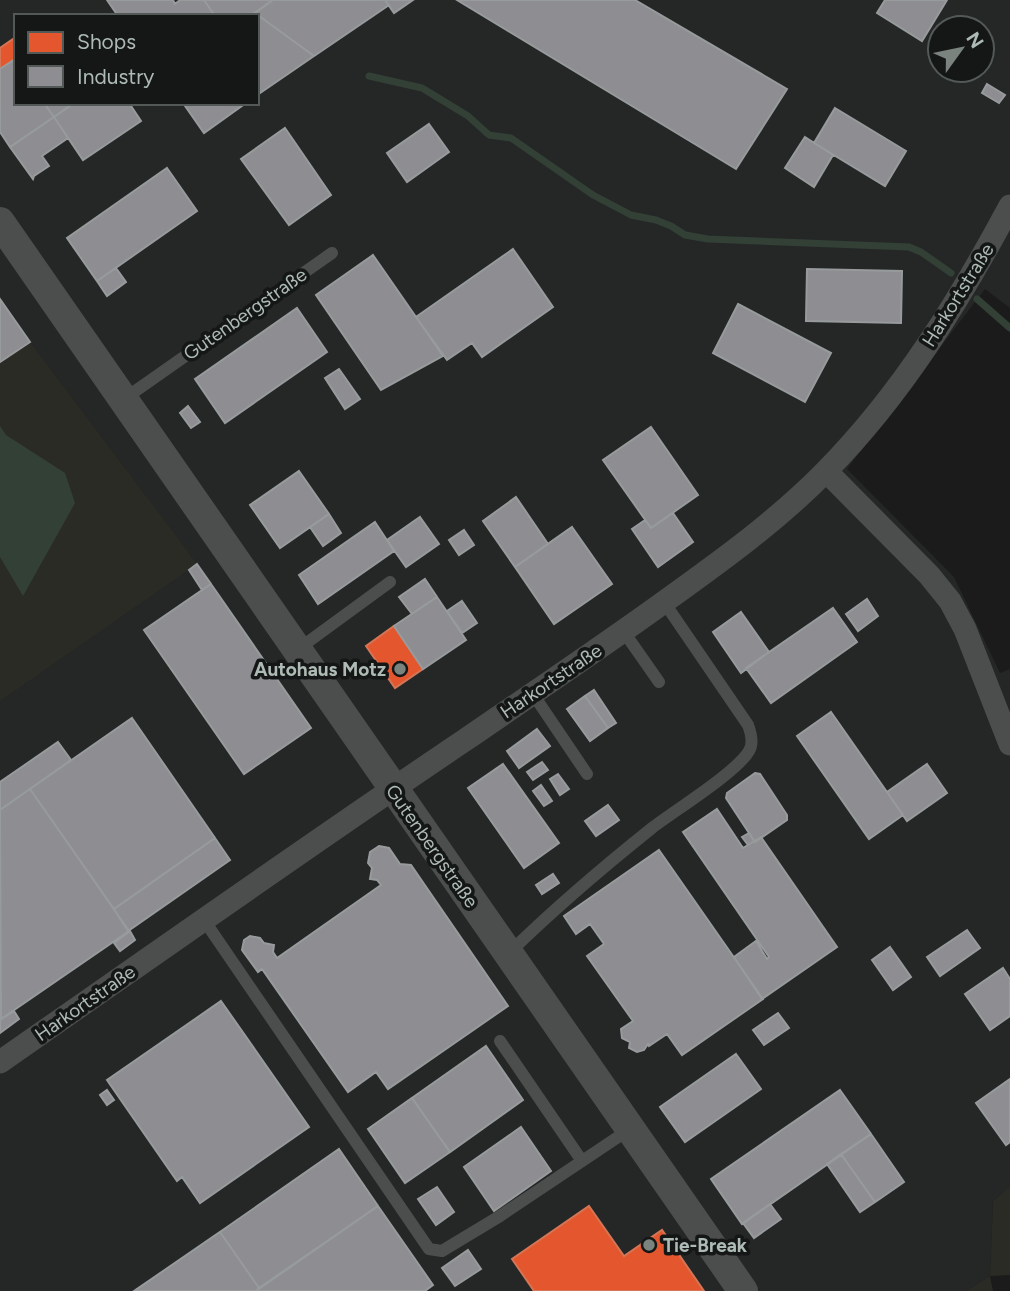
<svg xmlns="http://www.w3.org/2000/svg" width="1010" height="1291" font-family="Figtree,sans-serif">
<rect width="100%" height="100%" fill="#1b1b1b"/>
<path fill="#252727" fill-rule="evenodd" d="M0 0H1010V308L985 289 847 469 954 577 1000 673 1010 669V1186L993 1201 990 1276 966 1291H0ZM16 16H257V103H16ZM940 28H982V70H940Z"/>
<path fill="#2b2b25" d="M30 342 197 564 0 701V362Z
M1010 1186V1275L990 1276 993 1291H966L990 1276 993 1201Z"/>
<path fill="#324036" d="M0 426 6 435 65 473 75 503 23 596 0 557Z"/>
<path fill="#e4572e" stroke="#d47556" stroke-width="2" d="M16 37V58L0 69V48Z
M394 626 423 669 395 688 366 646Z
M589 1206 624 1256 662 1230 704 1291H534L512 1259Z"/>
<path fill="#8d8d92" stroke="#979b9c" stroke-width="2" d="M107 0H173L175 4 180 0H204L215 16H118Z
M204 0H273L250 16H215Z
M273 0H385L389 5 314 56 255 13Z
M385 0H413L394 13Z
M457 0H635L787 89 736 169Z
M885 0H947L922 41 877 13Z
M255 13 314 56 257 95V16H250Z
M14 60 16 63V103H44L54 117 10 147 0 132V69Z
M987 84 1005 95 999 103 982 93Z
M44 103H74L54 117Z
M74 103H129L141 121 83 160 54 117Z
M183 103H246L204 133Z
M835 108 906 151 885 186 814 143Z
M54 117 68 138 42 156 49 166 34 176 33 179 10 147Z
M429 124 449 152 407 182 387 153Z
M285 128 331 195 289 225 241 159Z
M805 137 833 155 814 187 785 168Z
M167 168 197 211 97 281 67 238Z
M513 249 553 307 482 357 472 343 447 360 416 317Z
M373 255 443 356 381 390 316 295Z
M116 268 126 282 107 296 97 281Z
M807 269 902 271 901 323 806 321Z
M0 299 30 342 0 362Z
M738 304 831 353 805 402 713 353Z
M297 308 327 352 225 423 195 379Z
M339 369 360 399 345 409 325 378Z
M188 406 200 422 191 428 180 413Z
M651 427 698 495 651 528 603 460Z
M299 471 329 514 280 548 250 505Z
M516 497 548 544 515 567 483 521Z
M673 513 693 542 658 567 632 529 645 520 651 528Z
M329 514 341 533 323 546 310 527Z
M420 517 439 544 406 567 387 540Z
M375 522 394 551 318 604 299 575Z
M572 527 612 584 554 624 515 567Z
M464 530 474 545 459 555 449 540Z
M197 564 211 584 202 590 189 570Z
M425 579 437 597 412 614 399 597Z
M211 584 311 728 244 774 144 630Z
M437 597 466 640 423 669 394 626Z
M867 599 878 616 858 631 846 614Z
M462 601 477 623 462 633 447 611Z
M833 608 857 642 771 703 746 668Z
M741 612 769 652 741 673 713 632Z
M594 690 616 723 608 728 585 696Z
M585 696 608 728 590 741 567 709Z
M831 712 903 815 869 839 797 736Z
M132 718 215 838 114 909 30 789Z
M537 729 550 746 519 768 507 751Z
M58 742 71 760 0 810V782Z
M542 762 548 770 533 780 527 772Z
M503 764 559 843 524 868 468 788Z
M927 764 947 793 907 821 887 792Z
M755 773 760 774 787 815V820L755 842 726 798 727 793Z
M558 774 569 789 560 795 550 779Z
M541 785 552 801 544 806 533 791Z
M30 789 129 931 1 1019 0 810Z
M608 805 619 820 596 836 585 821Z
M717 809 743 848 761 837 837 947 762 999 734 957 756 941 767 959 769 957 683 832Z
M749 833 754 841 748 845 742 837Z
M215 838 230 860 128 931 114 909Z
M379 846 389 848 400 864 411 865 508 1006 388 1089 376 1072 348 1092 262 969 258 972 242 950 244 940 250 936 260 938 264 943 274 945 273 952 277 958 381 885 377 880 370 879 372 868 368 863 370 852Z
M659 850 763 999 682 1055 667 1034 649 1046 648 1044 644 1050 637 1052 629 1048 630 1042 622 1038 621 1029 633 1021 587 956 604 944 590 924 576 934 564 916Z
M553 874 559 883 542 894 536 885Z
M967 930 980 948 940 976 927 957Z
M130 931 135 940 120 951 114 943Z
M890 947 911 977 893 990 872 960Z
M1003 968 1010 979V1016L990 1030 965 994Z
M221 1001 309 1127 200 1203 182 1177 177 1181 107 1080Z
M14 1011 19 1019 0 1033V1020Z
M778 1013 789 1028 764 1045 753 1030Z
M486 1046 523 1100 450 1152 412 1098Z
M736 1054 761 1089 685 1142 660 1107Z
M1010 1079V1142L1006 1145 976 1103Z
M107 1090 114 1100 107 1105 100 1095Z
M840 1090 871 1134 742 1224 711 1179Z
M412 1098 450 1152 405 1183 368 1129Z
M521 1127 551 1171 494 1211 464 1167Z
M871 1134 904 1182 875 1202 841 1154Z
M339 1149 378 1206 259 1288 220 1232Z
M841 1154 875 1202 860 1212 827 1164Z
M437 1187 454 1212 436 1225 418 1199Z
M770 1204 781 1219 754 1238 743 1223Z
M378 1206 433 1285 425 1291H256Z
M220 1232 259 1288 256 1291H134Z
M468 1250 481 1269 455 1286 442 1268Z"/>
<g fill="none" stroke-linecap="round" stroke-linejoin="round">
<path stroke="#324036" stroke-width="7" d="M369 76 422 88 468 116 489 135 511 138 593 195 631 215 656 220 671 226 685 235 708 239 909 247 921 252 951 273
M977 299 1010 328"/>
<path stroke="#4b4e4c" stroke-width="12" d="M124 399 332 253
M624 632 659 682
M297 650 390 582
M533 694 587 774
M204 920 429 1249 442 1251 500 1216 630 1129
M509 953C555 908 602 868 652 828 674 811 737 772 749 751 754 743 751 733 748 725L664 602
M500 1041 582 1161"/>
<path stroke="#4b4e4c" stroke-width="23" d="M826 471 929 575 950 601 965 629 1010 744
M0 1062C155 954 309 845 465 740 532 694 599 649 664 602 721 561 777 521 826 471 902 394 959 301 1010 206"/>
<path stroke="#4b4e4c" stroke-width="30" d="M0 222 743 1291"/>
</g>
<g fill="#7b837e" stroke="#151717" stroke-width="2.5">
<circle cx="400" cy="669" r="7"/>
<circle cx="649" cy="1245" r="7"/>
</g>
<g text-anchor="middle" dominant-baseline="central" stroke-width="7" stroke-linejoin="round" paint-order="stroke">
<g font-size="19" fill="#aebbb4" stroke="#151717">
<text transform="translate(958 295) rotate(-58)">Harkortstraße</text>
<text transform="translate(245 314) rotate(-35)">Gutenbergstraße</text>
<text transform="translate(551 681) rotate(-34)">Harkortstraße</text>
<text transform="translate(432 846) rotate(55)">Gutenbergstraße</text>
<text transform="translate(85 1003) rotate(-35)">Harkortstraße</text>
</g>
<g font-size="19" font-weight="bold" fill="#aebbb4" stroke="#151717" text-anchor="end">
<text x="386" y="669">Autohaus Motz</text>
<text x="663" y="1245" text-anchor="start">Tie-Break</text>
</g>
</g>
<rect x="14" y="14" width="245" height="91" fill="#151717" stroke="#525956" stroke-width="2"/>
<rect x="28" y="32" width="35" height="21" fill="#e4572e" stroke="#525956" stroke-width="2"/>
<text x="77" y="49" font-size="21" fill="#aebbb4">Shops</text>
<rect x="28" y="66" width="35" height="21" fill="#8d8d92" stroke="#525956" stroke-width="2"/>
<text x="77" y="84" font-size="21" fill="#aebbb4">Industry</text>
<g transform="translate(961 49) rotate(57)"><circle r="33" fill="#151717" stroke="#525956" stroke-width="2"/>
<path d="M0-5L12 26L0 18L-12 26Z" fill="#7b837e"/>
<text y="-10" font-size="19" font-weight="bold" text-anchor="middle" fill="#aebbb4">N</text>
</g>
</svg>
